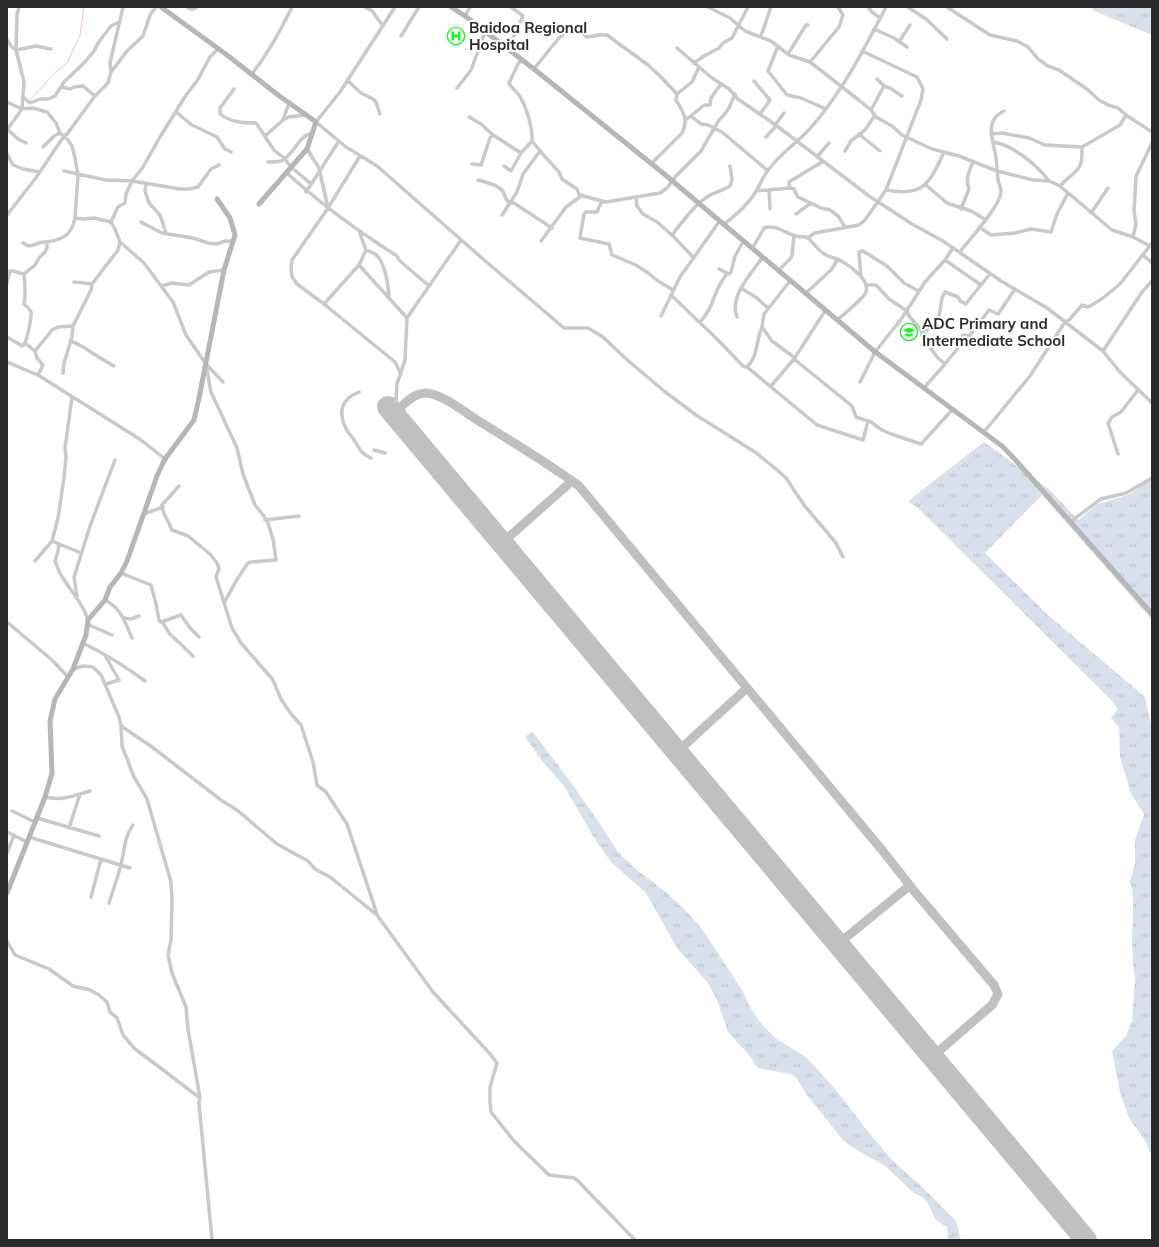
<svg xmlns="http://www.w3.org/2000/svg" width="1159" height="1247" font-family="Mulish,sans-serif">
<defs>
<pattern id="grass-tufts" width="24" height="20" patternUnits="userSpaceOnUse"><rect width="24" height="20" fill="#d8e0eb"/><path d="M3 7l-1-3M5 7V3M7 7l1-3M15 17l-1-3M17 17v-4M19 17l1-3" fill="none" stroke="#bac0ca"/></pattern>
</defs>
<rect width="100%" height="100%" fill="#fff"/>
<path fill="url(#grass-tufts)" d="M1093 7H1152V35L1092 10Z
M984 442 1050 490 1078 520 1098 504 1128 495 1152 479V620L1042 495 985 553 1048 615 1145 697 1152 728V1157L1145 1140 1129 1118 1120 1092 1112 1051 1126 1036 1132 1021 1135 978 1133 963 1132 939 1133 921V894L1130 882 1135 863V840L1144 814 1131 794 1120 757 1119 727 1111 718 1118 709 1110 699 918 508 908 501Z
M532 731 567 777 600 824 618 852 637 870 666 892 689 914 702 929 742 990 750 1007 760 1022 775 1038 806 1057 836 1090 866 1129 892 1160 921 1186 956 1221 961 1240H947L948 1233 947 1227 936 1220 927 1202 922 1197 914 1193 885 1166 853 1148 843 1140 806 1094 796 1077 790 1074 758 1068 749 1055 728 1032 717 1000 708 983 677 948 646 893 611 862 596 841 564 786 543 762 525 737Z"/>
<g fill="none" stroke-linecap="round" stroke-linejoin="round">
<path stroke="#ecc2d8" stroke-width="1" d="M29 101 56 72 67 63 80 35 84 7"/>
<path stroke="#c0c0c0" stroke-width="9" d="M394 414C403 405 413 393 426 393 442 394 463 411 477 420 511 441 546 462 579 486L882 850 915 892 994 985 998 994 992 1005 932 1057
M502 543 572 481
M677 752 747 688
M838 944 909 886"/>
<path stroke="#c0c0c0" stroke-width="22" d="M388 407 1086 1240"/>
<path stroke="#c9c9c9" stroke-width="3.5" d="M187 7C190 10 194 10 197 7
M365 7 372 11 383 26
M395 7 340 92 316 122 346 147 377 166 483 259 564 328H588L603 337 625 358 664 391 696 415 755 452 776 469 786 478 804 505 836 543 843 557
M708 7 730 18 745 31 771 41 789 55 810 62 860 101 871 110 876 117 892 126 902 135 932 149 959 156 997 171 1033 180 1049 181 1060 186 1112 230 1133 237 1150 246
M868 7 872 12 880 18
M908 7 926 19 947 39
M947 7 990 35 1017 41 1028 47 1038 59 1048 66 1059 70 1087 89 1099 100 1108 105 1118 108 1126 115 1152 132
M465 16 470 7
M874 29 894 38 907 47
M401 36 419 7
M761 36 771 7
M7 39 11 46 16 50 36 46 51 49
M899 42 910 25
M778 46 768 71 787 95 801 98 826 109
M677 48 712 78 729 89 738 99 777 126 869 196 912 224 943 241 1001 281 1047 308 1103 351 1119 371 1152 403
M508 49 523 16 511 7
M788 54 806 25H808
M810 62 839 27 843 15 838 7
M694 63 704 56 719 48 723 43 732 38 748 7
M534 69 558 39 572 26 587 37 599 35H607L648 65 660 76 677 94 676 100C683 111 689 120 682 133L651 164
M111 72 110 63 123 7
M251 75C268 54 280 31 292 7
M877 79 884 86
M347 80 361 93 373 99 376 102 380 114
M754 81 770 100 760 114
M62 87 70 89 74 87 83 86 95 96
M457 88 471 70 485 32
M234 89 220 108V114C230 122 243 123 256 123L274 150 284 158 291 167 311 184
M677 94 692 82 699 67
M23 97 30 103 40 99H48L55 96 64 82 85 62 94 51 98 43 111 26 119 22
M7 102 22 109 33 108 47 112 56 123 60 133 68 140 72 146 75 158 78 175 75 218 83 219 94 218 111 222 115 229 120 242 144 263 173 302 186 335 206 364 223 382
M871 110 884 86 890 88 902 96
M176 112 192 125 217 137 225 149 231 152
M691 116 704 105H710L711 98 721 84
M469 117 481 124 493 135 521 153
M686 119 691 116 701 124 708 125 722 132 767 170
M283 120 289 103
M775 125 784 113
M7 129 18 139 26 143
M7 130 22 109 24 82 16 50 17 15 19 7
M859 134 880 151
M991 134 1002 133 1029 138 1045 145 1082 147 1120 125 1126 115
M265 136 283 120 289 117 305 115
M766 137 776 126
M993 142C1013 145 1037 165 1049 181
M43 147 54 136 60 133
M307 149 319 168 328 208
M540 151 559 172 562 179 577 189 580 197 566 207 541 241
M845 151 851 141 865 130 875 115
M7 154 13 165 23 169 39 172
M360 156 328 208 292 260 291 269 292 277 297 284 324 304 395 362 401 374
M817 157 829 143
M268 162C272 162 278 162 281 161 295 154 297 137 312 133
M472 164 481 165 490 138 493 135
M504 166 511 171 521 153 532 141
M64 171 106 180 132 181 180 189H189L198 187 211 169 219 165
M286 172C320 204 358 231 397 256L399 260 429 286 407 318 405 360 397 384 396 402
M478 180C485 182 496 184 502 190 506 195 504 203 514 203L552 228
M146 183 145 191 149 203 160 215 166 233
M926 185 947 203 971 211 986 220
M1060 186C1075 169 1083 174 1082 147
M790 188 789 182 822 162
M886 190C924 197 929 184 944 152
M756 191 790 188 794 189 798 197 821 208 830 210 838 216 845 227
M769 191 770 209
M306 192 339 141
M580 195 606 202 660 193 668 187 675 177 701 151 719 120 724 115 729 108 735 94
M636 197 637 206 643 214 657 222 672 235 693 257
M602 201 597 212H586L584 214 580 238 609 244 612 255 636 265 648 273 658 281 673 290
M961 209 969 189C965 180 969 171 973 162
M1091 213 1108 188
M796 214 811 203
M7 215 35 179 64 136 67 134 95 96 108 83 111 72 127 51 143 36 150 15 156 7
M502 215 517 192 523 174 540 151 532 141C533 129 526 105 519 95 516 91 511 88 509 83L518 64 522 60
M111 222 118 207 125 203 126 194 132 181 143 167 160 137 186 95 197 81 210 57 218 49
M141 222 162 233 193 238 208 243 217 244 225 241H232
M723 225C735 216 747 206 755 193 760 185 763 176 769 169 782 152 801 140 814 124 844 89 865 47 886 7
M979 227 991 235 1015 233 1031 229 1051 232 1057 214 1068 193
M672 235C683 221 695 204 710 195 717 192 723 190 730 186L732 180 730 166
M1133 237 1136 224 1134 211 1136 176 1152 143
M807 238 815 233 859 225 865 220 886 190 921 100 923 89 917 77 862 51
M23 243C34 250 34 242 44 242 60 241 72 236 75 218
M752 249 764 228C775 224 785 233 796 236 800 237 804 236 808 238 814 243 818 251 826 255 832 258 838 259 843 262 852 267 870 281 866 292 863 299 843 315 837 320
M366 250C368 251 372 252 375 254 385 261 388 285 389 296
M960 252C969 240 1002 204 1001 191 1001 187 998 183 998 179 997 172 997 165 996 158 994 142 983 120 1004 111
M1143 255 1152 263
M945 260 981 285
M359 265 407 318
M719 269 727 273
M778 271 790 259 792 255 794 235
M24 274C25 284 26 294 24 304 26 306 30 309 31 312 32 316 27 339 25 343L35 351 37 358 43 365 38 375 141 440 165 459
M861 277 859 252 863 251 887 266 904 283 919 291
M790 281 764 314 762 327 772 341 795 358
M74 282 92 284
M7 283 10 271H13L24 274 35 265 39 258 45 252 47 248V242
M866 285H876L889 299 907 311 909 316 921 330 922 335 928 345 938 358 945 364 924 388
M161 286 172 283 189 285 209 272 224 270
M429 286 461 240
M741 288 757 298 768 308
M805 294 831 270 838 259
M671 295 717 339 743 366 747 367 817 425 863 440 868 421
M324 304 359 265 366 250 359 231
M661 316 680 277 719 222
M737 317C729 296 751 274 762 258
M700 322C711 310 712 301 718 288 721 283 724 278 727 273L729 274 731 272 735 256 743 242
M922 335 939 317 942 298 945 292 958 297 960 301 966 304 972 296 990 274
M7 337 22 346 25 343
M70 341C80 344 86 349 94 354 100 358 107 362 114 366
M35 351 52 330 58 327 73 326
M1103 351 1142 292 1152 281
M794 359 852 406 856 417 871 422 882 430 891 434 921 444 953 409
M7 362 38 375
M945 364 958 348 959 342 963 335 969 336 975 329 989 310 998 314 1015 289
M206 365 211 392 237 448 243 474 250 492 255 505 267 520 273 539 276 560 251 562 248 563 236 581 224 603
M747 367C758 357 756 340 762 327
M63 373 64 363 72 337 73 326 91 290 92 284 118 250 120 242
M860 382 875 352 902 318 925 282 945 260 953 248
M771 386 794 359 825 311
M359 392C344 398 338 408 344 424 346 431 351 435 354 440 360 449 360 453 371 458
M984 432 1030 376 1065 322 1069 320 1082 305 1088 307 1092 305 1103 298 1120 284 1152 243
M374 450 385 453
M1118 454 1108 423 1112 417 1121 412 1138 390
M179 486 162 505 163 511 172 530 188 536 210 554 217 563 219 568 216 577 232 628 241 643 273 680 281 699 291 714 301 725 313 762 317 785 326 792 347 824 377 914
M144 514 163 507
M265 520 299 516
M1070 522 1101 499 1126 493 1152 478
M52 541 81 553
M59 544 58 551 55 561C57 566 59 573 63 578 72 593 86 607 89 625L112 635
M35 561 52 541 58 518 64 478 66 457 65 448 72 397
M121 573 151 585 156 604 159 620 161 622 181 615 190 628 199 637
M77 596 74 577 90 526 115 460
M105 600C121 608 125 622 132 638
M124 618 131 619 139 616
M7 622 52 660 68 677
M162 622 170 634 193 656
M83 643C105 654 125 666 145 681
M73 669 83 666 93 667 101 675 119 717 121 726 122 746 134 777 147 799 171 882 172 899 171 940 168 955 172 973 186 1007 188 1029 200 1098 199 1103 212 1240
M106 684 119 680 106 657
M121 726 152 747 221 800 237 810 277 844 308 861 315 869 330 877 377 915 433 992 491 1055 497 1063 490 1087V1103L491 1112 514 1141 549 1175 574 1178 578 1181 635 1240
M45 797C64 801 72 796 90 791
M12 811 35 822
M37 818 99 836
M69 828 80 794
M7 832 27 842
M29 837 130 868
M7 853 14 835
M91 897 101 859
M109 903C113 890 118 877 121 864 125 850 124 837 133 825
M7 941 15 955 49 969 73 986 90 990 99 995 107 1002 110 1012 117 1018 123 1035 134 1048 200 1098"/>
<path stroke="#b6b6b6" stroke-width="5" d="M161 7 227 55 278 95 316 122 307 149 259 204
M451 7 465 16 534 69 663 173 874 351 1002 446 1011 455 1152 614
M7 893 45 797 52 773 50 721 55 699 73 669 86 635 88 620 105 600 110 587 121 573 127 561 157 476 165 459 194 420 199 398 224 270 235 235 230 218 217 199"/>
</g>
<defs>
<symbol id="hospital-ring" viewBox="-11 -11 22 22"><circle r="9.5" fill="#fff" stroke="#21ef27" stroke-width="1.5"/><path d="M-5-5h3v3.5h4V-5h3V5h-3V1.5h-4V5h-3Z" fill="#21ef27"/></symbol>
<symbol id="school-ring" viewBox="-11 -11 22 22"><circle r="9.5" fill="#fff" stroke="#21ef27" stroke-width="1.5"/><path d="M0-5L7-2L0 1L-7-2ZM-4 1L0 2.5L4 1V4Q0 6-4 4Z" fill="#21ef27"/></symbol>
</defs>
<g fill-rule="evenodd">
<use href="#hospital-ring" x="446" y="26" width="20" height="20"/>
<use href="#school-ring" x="899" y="322" width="20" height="20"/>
</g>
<g text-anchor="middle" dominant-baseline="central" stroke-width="4" stroke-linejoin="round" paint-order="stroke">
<g font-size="15" font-weight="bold" fill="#2c2c2c" stroke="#fff" text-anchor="start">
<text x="469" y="27">Baidoa Regional<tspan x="469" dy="17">Hospital</tspan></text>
<text x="922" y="323">ADC Primary and<tspan x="922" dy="17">Intermediate School</tspan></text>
</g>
</g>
<rect width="1159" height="1247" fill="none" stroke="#2c2c2c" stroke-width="16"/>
</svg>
